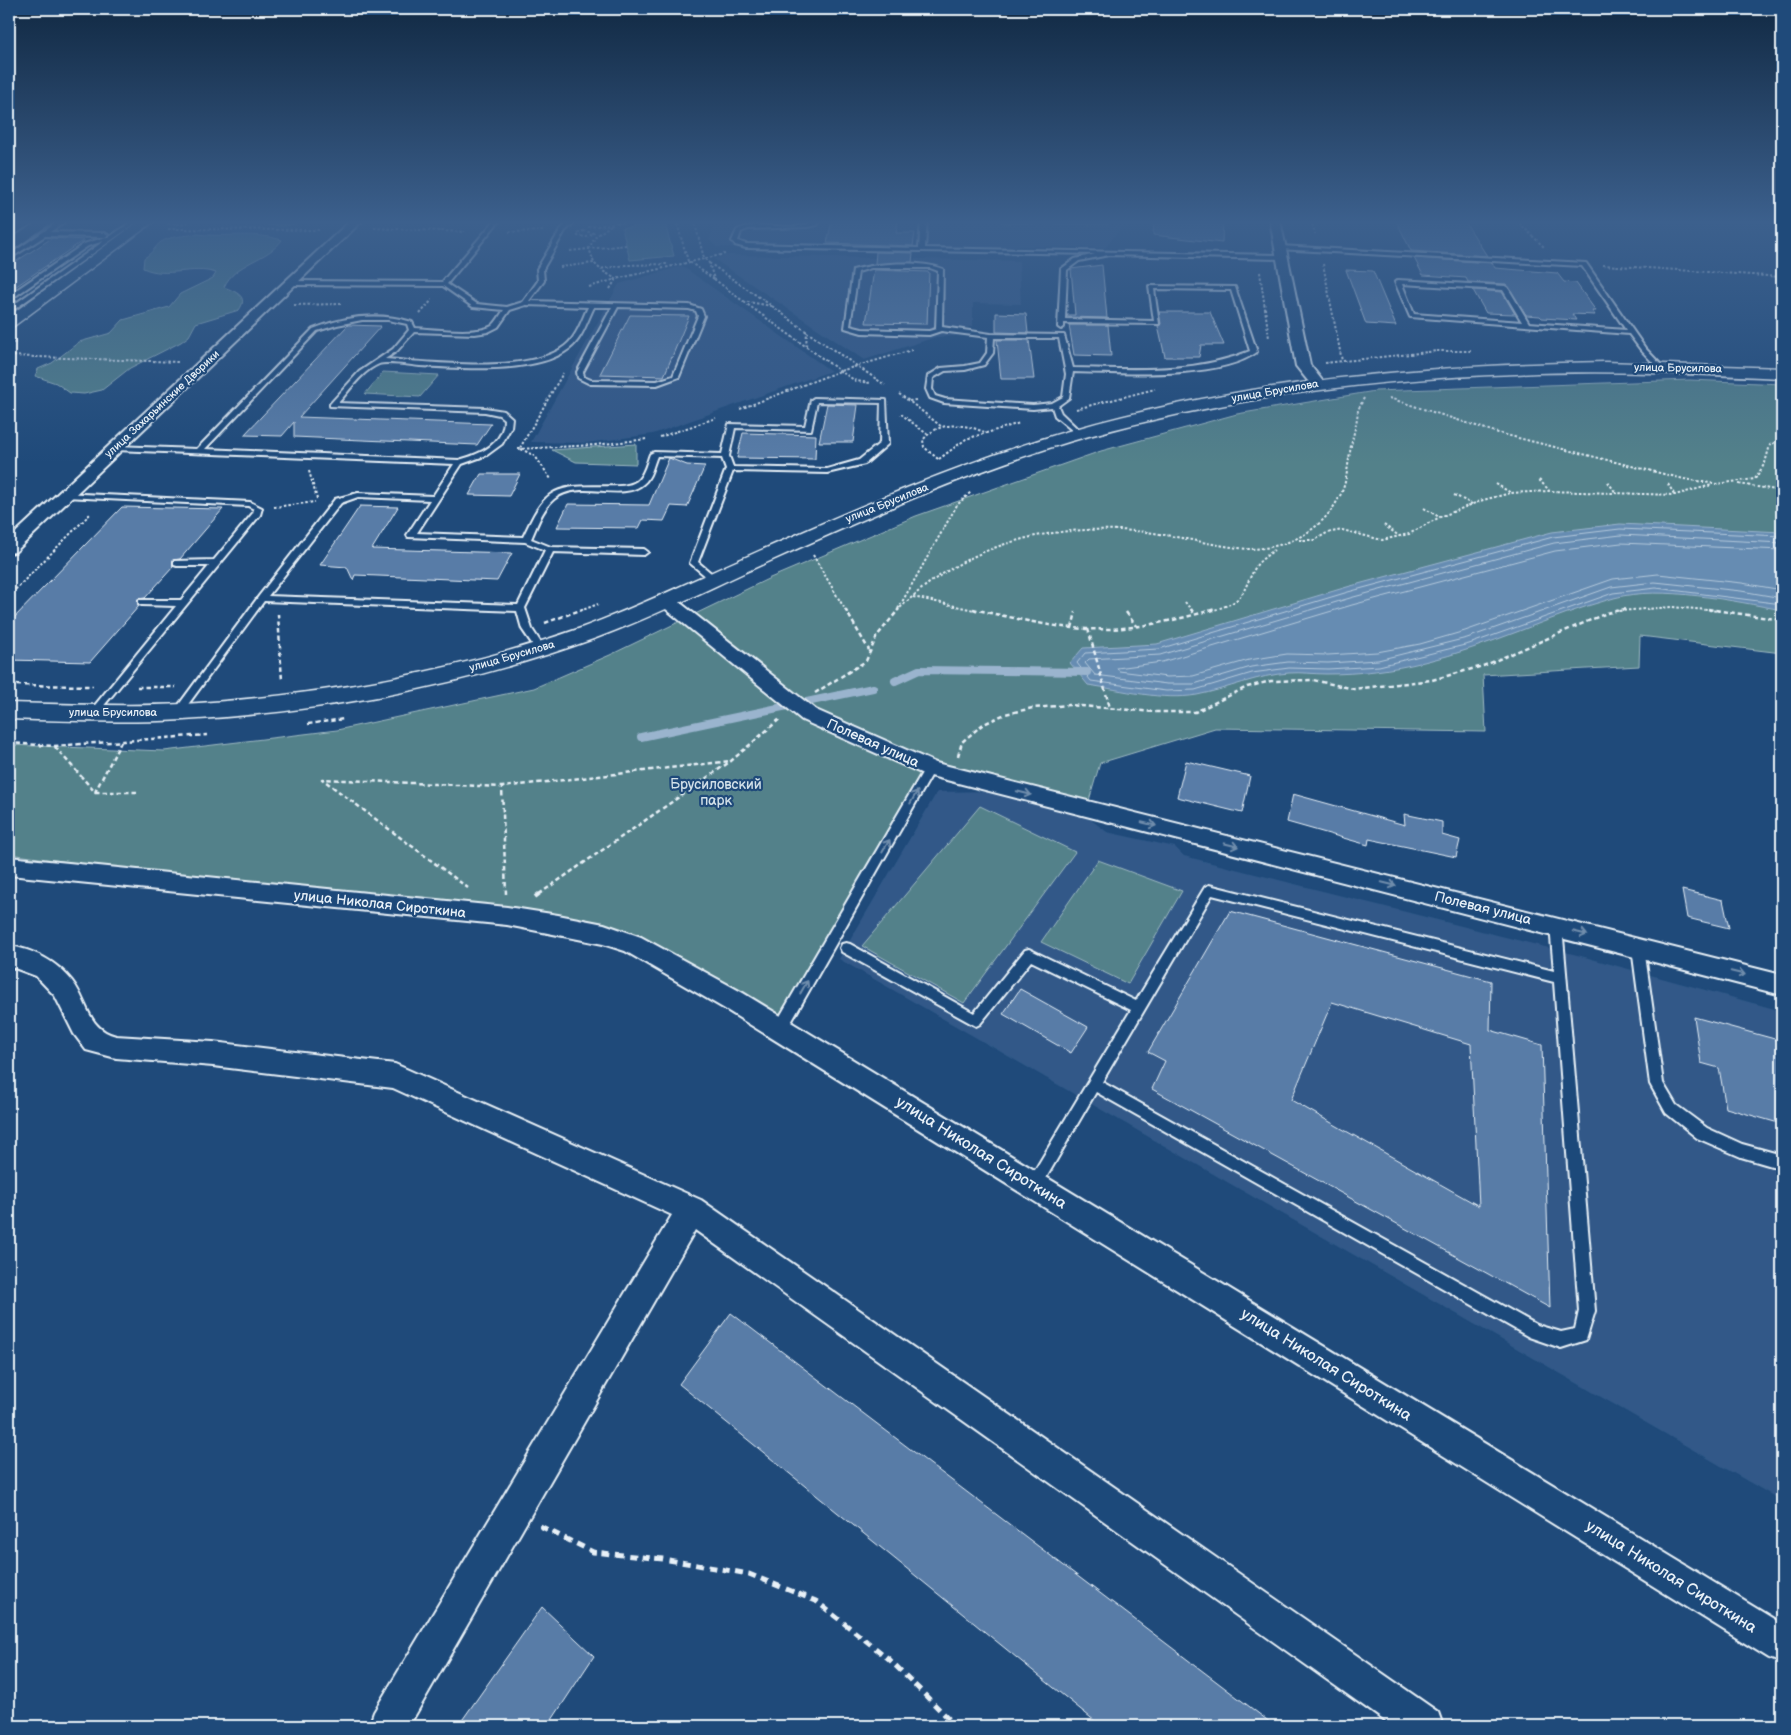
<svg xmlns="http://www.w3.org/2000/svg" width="1791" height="1735" font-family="'Balsamiq Sans',sans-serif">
<rect width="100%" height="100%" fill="#1f4a7a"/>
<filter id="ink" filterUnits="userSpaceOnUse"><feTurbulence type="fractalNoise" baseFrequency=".02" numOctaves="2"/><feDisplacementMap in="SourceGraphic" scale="10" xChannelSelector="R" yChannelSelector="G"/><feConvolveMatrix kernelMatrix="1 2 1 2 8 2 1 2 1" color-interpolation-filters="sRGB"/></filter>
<g filter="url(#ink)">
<path fill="#305988" d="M716 220H1127L1105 248 1016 246V253L717 247 709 240Z
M728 255 1019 261 1021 304 973 303V326L963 329 957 336 936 337 864 360 714 259Z
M682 266 831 371 653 434 587 443 531 442 619 284Z
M992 791 1090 819 1107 832 1175 847 1184 856 1581 956 1782 1011V1501L839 959 937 792Z"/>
<path fill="#53818a" stroke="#9eb9c1" d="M224 220H303C286 231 267 223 249 223 241 223 233 224 225 224Z
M1002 220H1106L1107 225 1002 223Z
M665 224 674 256 630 260 622 228Z
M197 234C226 238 254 231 282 240 267 261 235 262 224 287 236 292 249 296 239 310L196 323 189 336 181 342 130 368 102 390 84 394 70 393 56 383 35 376 38 369 52 363 79 342 111 333 123 320 169 307 180 294 213 278 216 273C192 265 167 279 143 268L144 258C153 253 156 245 161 242 170 236 185 236 197 234Z
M383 372 439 375 420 397 365 394Z
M1690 380 1782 384V653L1640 636 1639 666 1483 675 1486 732 1215 728 1100 763 1088 804 931 765 779 1020 619 935 9 854V745L164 751 337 730 534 688 610 655 770 578 916 516 1101 451 1237 414 1375 391Z
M636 444V464L576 462 552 450Z
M980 806 1075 852 964 1003 862 946Z
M1098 860 1182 891 1128 984 1041 942Z"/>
<path fill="#668cb2" stroke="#9ab4ce" d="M1620 524 1782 532V610C1734 601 1661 585 1614 598 1549 616 1489 647 1424 662 1392 670 1359 674 1326 674 1314 674 1301 672 1289 673 1257 675 1228 689 1197 695 1162 701 1123 690 1088 685L1070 663 1083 648 1157 644 1347 587 1552 532Z"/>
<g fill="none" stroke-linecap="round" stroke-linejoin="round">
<path stroke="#b4c9dc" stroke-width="1" d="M1782 536 1620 529 1553 537 1348 592 1159 649 1085 653 1077 663 1091 681 1166 691 1195 690 1252 673 1289 668 1328 669 1379 666 1469 644 1613 593 1656 588 1782 604
M1782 543 1621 535 1554 543 1350 598 1160 655 1089 659 1085 663 1095 675 1167 684H1194L1251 667 1288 662 1328 663 1378 660 1467 638 1611 587 1655 582 1741 591 1782 598
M1782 550 1621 543 1555 551 1352 605 1162 662 1117 668 1119 671 1167 677 1193 676 1249 660 1287 654 1328 655 1377 652 1420 644 1465 631 1613 579 1658 574 1742 583 1782 590"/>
<path stroke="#9ab4ce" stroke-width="8" d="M895 681 919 670 1087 672
M641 737 873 688"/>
</g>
<path fill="#587ba7" stroke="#e8f1f8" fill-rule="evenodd" d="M832 220H898L896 233H915L913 246 827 243Z
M1154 220H1223L1222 243 1153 235Z
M1396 220H1464L1487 256 1411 251Z
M52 238 84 240 9 291V266Z
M876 252 913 253 912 262 875 264Z
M1414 258 1492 263 1495 268 1557 273 1564 282 1576 283 1596 311H1592L1595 315 1572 314 1576 320 1542 318 1540 316 1526 315 1506 284 1468 282 1466 278 1423 275Z
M1102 265 1107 318 1068 317 1067 315H1075L1071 269Z
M874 270 929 272 927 324 866 323Z
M1346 270 1373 271 1396 326 1366 324Z
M1473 290 1502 292 1515 314 1486 313Z
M1159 312H1210L1224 345H1201L1199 357H1165L1158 326 1161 324Z
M996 313 1026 314 1028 333 996 332Z
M630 315 689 316 664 376 600 374Z
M348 325 381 326 299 417 491 424 477 445 294 437V422L282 436 244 435Z
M1069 325H1108L1111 356 1074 355Z
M997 340H1029L1034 379H1001Z
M827 404 858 405 853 442H819Z
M743 433 816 435 815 459 737 458Z
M669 458 687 465 705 466 687 507 671 506 664 521 643 520 639 528 557 527 568 504 649 505Z
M481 474H520L509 496 469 495Z
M360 506 398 507 372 549 512 553 497 581 355 575 353 580 347 567 320 565Z
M122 507 223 509 180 559 173 560V567L145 598 138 599 139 606 90 662 9 660V623Z
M1186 761 1250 776 1242 813 1177 797Z
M1293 794 1405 825 1404 814 1442 822V835L1460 840 1456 857 1369 839 1368 845 1287 822Z
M1682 890 1723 900 1729 928 1687 918Z
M1230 911 1491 981 1490 1030 1542 1045 1550 1308 1152 1089 1165 1061 1148 1052ZM1332 1002 1471 1044 1479 1206 1291 1100Z
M1020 989 1088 1027 1071 1053 1003 1014Z
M1694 1017 1782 1041V1124L1726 1108 1719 1068 1701 1063Z
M731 1313 1275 1726H1101L679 1384Z
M542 1607 594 1656 548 1726H458Z"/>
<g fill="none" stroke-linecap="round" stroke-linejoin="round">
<defs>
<path id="lane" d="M61 220H67L50 232 105 233 108 235 105 237 45 236 9 259V255Z
M134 220H140L9 313V308L104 241 88 246 11 299 9 300V295L84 244 106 237 108 238Z
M495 220H500L447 284 477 304 507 307 523 302 538 281 537 269 561 229 571 220H577L565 231 543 269 544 281 529 301 689 305 701 309 704 316 679 377 657 385 590 384 578 378 577 372 612 307H594C587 321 582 340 569 349 535 375 461 368 420 366 411 365 386 361 379 364 362 371 350 390 338 403L485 408 504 411 512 418 511 427 502 444 487 455 462 464 417 533 523 537C530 523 537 505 550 495 574 477 626 495 639 479 645 472 647 462 650 454L654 452 722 454 729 424 805 426 811 400 814 398 886 400 888 444 865 464 827 473 733 471 698 562 717 578V582L714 583 690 563 726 469 722 458 657 456C653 465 651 478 643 484 621 503 580 478 554 499 542 509 537 526 531 539L551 547 644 549 648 552 644 555 553 552 525 608 532 629 545 649 540 652 537 651 522 629 517 611 264 601 181 714H175L173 712 175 710 259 596 335 499 358 493 433 496 454 464 115 450 111 448 115 446 197 449 313 329C345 316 379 312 412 322L415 328C433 329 477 335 492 326 497 322 500 315 504 310L473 307 443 286 291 285 288 283 291 281 442 282ZM526 305 588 307C582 319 577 337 565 346 528 375 431 362 385 359L397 351 414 332 475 334 488 332 498 327 510 310ZM618 307 689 309 696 311 698 316 673 376 657 381 591 380 584 377 583 372ZM362 320H388L407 324 409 330 393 349 359 372 330 404V406L485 412 499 415 504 419C504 444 481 454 459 460L205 449 317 331 337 325ZM817 402 881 403 880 443 859 460 827 469 733 467 729 456 735 428 811 430ZM358 497 430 500 407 535 408 537 525 542 545 550 518 605 268 596 341 503Z
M815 220H821L817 225 807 227 748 229 741 232 738 241 746 244 919 248 921 220H927L925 248 1281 255 1284 257 1281 259 1109 255 1079 261 1067 270 1065 319 1154 321 1149 286 1235 287 1257 352C1219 380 1120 373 1073 372L1069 398 1058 406 1061 413 1083 434 1079 436 1055 416 1052 407 1033 409 944 403 930 398 926 389 928 376 941 368 965 366 980 363 987 353 988 337 941 331 929 335 862 333 845 328 853 270C876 263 921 260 943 269L942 327 991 334 1064 335 1073 368C1133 369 1193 374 1250 351L1231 290 1154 289 1159 324 1064 323V327L1061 329 1058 327 1061 269 1075 259 1095 254 746 248 735 245 732 241 737 230C760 218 796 235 815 220ZM871 268H930L938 271 936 329 929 331 862 329 850 326 858 272ZM994 338H1059L1066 374 1063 397 1052 403 1033 405 945 399 935 396 932 389 933 378 945 371 965 370 984 365 993 353Z
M1280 246 1586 263 1645 348 1663 367 1658 368 1641 350 1629 334 1410 317 1395 282 1398 280 1505 286 1508 288 1529 323 1626 330 1582 266 1278 249ZM1402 284 1503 290 1522 322 1414 314Z
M62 493 250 502 262 508 260 515 97 714H91L89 712 91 710 176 606 142 605 139 604V600H181L209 566H177L174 565V561L214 560 253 513 254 509 248 506 65 497H62Z
M930 765 935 769 785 1033 780 1035 775 1033 774 1029 775 1025 926 766Z
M1209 885 1554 971 1550 926 1552 923H1560L1562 926 1595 1311 1586 1340 1561 1348 1529 1337 1096 1092 1039 1190 1034 1192 1029 1190 1027 1185 1029 1180 1131 1010 1031 961 980 1024 976 1026 842 952 840 948 842 944 846 943 850 944 974 1013 1025 950 1029 949 1136 1001 1205 887ZM1212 895 1554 982 1579 1311 1575 1329 1561 1332 1537 1325 1102 1082Z
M1638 943 1642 944 1644 948 1663 1083 1676 1105 1707 1128 1742 1144 1782 1155V1169L1741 1157 1697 1138 1666 1113 1650 1084 1632 948 1634 944Z"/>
<path id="street" d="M351 220H363L15 552 9 553V539Z
M1270 220H1280L1310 365 1324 383 1322 386H1312L1296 366Z
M667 596 673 597 816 710 936 763 1782 975V995L923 774 802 720 661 605 658 601 661 597Z
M9 857 507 907 558 915 604 924 641 937 743 993 1782 1624V1663L1769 1658 725 1009 625 951 603 944 558 935 507 925 9 875Z
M9 946C33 949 57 962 72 981 88 1001 87 1029 116 1036L213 1042 395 1064 701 1200 1438 1712 1443 1726H1392L695 1230 409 1726H369L374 1712 672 1215 393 1088 213 1066 116 1058 86 1050 74 1034 55 996 36 976 9 966Z"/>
<path id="secondary" d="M1605 362 1782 368V378C1693 374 1605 370 1516 374 1372 379 1229 398 1089 436 972 469 859 521 748 571 698 594 648 619 596 638 464 686 324 712 183 720 125 723 67 721 9 719V703C67 704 125 707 183 704 318 696 453 673 581 628 638 607 693 580 748 556 854 509 961 462 1072 430 1246 380 1425 365 1605 362Z"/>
<path id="primary" d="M40 220H55L14 249 9 250V240Z
M141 220H156L14 326 9 328V316Z"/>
</defs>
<use href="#lane" stroke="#e8f1f8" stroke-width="4"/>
<use href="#street" stroke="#e8f1f8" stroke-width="4"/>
<use href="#secondary" stroke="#e8f1f8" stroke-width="3"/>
<use href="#primary" stroke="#e8f1f8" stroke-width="3"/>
<path stroke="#e8f1f8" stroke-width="2" stroke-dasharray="2.5 2" stroke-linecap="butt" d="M676 220 688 261 714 279
M694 220 704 258 709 263
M1311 220 1315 234
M1516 220 1544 247
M617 223 639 220
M168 224H185L190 220
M611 225 596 236 589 248 594 263 600 269 626 265 669 264
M588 227 613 224 619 220
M374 228 465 232
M168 229 320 230
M583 231 594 233 587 237 578 236 577 234Z
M509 232 545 231
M570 251 626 245
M709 263 772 306 743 301 714 279Z
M1323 264 1342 361
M1603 265 1782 277
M560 267 594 263
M1260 272 1269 338
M589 287 616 279 601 270
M610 289 616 279 725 254
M744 302 840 371 856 381 870 383
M294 305 341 304
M772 306 807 332
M420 314 432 300
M9 345 16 342
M806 346 807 332 885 385
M9 356 178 362
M1325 363 1438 351H1471
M899 394 909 401
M1389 398 1498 433 1684 479 1716 484 1755 479 1765 463 1770 445 1782 439
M916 400 909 401 942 427
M740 409 840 371 912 350
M1076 409 1155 389
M901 414 927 434
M660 437 716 418
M520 448 563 373
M518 449 595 445 647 439
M521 449 535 456 551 479
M938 459 924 447 923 440C938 421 963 423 984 432
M939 459 966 439 1020 423
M309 471 317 499
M1539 480 1549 490
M1608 482 1616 493
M1496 484 1511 493
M1668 484 1674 494
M1739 484 1782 491
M1454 495 1472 504
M274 507 315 502
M1424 508 1439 517
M1384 525 1399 536
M1299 540H1315L1327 533 1342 530 1382 540 1409 534 1440 517 1483 500 1511 493 1549 491 1675 495 1712 485
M813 555 846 611
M9 596 91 513
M913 597 979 611
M1185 602 1192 611
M898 609 957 505 971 492
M580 611 598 604
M897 611C968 540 1057 521 1154 533 1185 538 1216 546 1248 549 1289 549 1327 529 1343 489 1347 477 1348 464 1350 452 1352 438 1357 424 1358 410L1364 398
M1211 611C1247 600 1240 595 1256 566 1260 560 1268 555 1274 550
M1619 611 1672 607 1719 611"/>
<path stroke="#e8f1f8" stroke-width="2.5" stroke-dasharray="4.5 3" stroke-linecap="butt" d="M845 609 869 650
M973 609C1010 617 1048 627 1086 629 1129 631 1174 621 1215 609
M1191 609 1195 615
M1708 609 1782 620
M1126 612 1136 626
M278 614 282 681
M545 623 583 609
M1072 628 1076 612
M1088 629 1110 708
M9 685 93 686
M137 687H176
M815 693 866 661 877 636 899 609
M308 724 344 719
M9 743 54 746 207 735
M55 747 95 792 121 742
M958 756 962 742 982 725 1005 714 1033 708 1069 705 1155 712H1195L1247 687 1271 681 1313 680 1354 689 1432 680 1483 666 1607 613 1625 609
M95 792H140
M468 888 322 779 502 787
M506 894 502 787 731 761
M539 894 731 761 781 718"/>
<path stroke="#e8f1f8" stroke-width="4" stroke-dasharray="5.5 4.5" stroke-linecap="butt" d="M535 897 540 893"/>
<path stroke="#e8f1f8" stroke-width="5" stroke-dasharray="8 5.5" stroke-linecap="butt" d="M540 1526 593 1552 663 1559 749 1574 816 1601 889 1659 956 1726"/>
<use href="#lane" fill="#1f4a7a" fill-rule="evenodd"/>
<use href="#street" fill="#1f4a7a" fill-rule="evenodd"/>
<use href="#secondary" fill="#1f4a7a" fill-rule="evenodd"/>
<use href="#primary" fill="#1f4a7a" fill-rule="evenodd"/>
</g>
<defs><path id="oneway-shaft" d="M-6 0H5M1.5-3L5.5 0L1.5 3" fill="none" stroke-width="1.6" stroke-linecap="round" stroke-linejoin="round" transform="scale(1.25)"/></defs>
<g stroke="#6f8dac">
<use href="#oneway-shaft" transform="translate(1024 793) rotate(14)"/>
<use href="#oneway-shaft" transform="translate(914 797) rotate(-60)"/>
<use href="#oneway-shaft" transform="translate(1149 824) rotate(14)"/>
<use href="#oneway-shaft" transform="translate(1231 845) rotate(14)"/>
<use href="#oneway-shaft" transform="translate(886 846) rotate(-60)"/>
<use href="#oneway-shaft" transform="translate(1389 884) rotate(14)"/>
<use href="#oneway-shaft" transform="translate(1580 933) rotate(14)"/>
<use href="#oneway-shaft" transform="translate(1738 973) rotate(14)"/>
<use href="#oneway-shaft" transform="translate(804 987) rotate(-60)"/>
</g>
</g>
<linearGradient id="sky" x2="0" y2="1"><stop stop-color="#112943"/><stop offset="0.48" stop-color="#3c608d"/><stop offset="1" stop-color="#3c608d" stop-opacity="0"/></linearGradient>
<rect width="1791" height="463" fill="url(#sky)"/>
<g text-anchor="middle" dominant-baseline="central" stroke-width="4.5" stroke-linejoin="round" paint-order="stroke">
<g font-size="11" fill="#e8f1f8" stroke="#1f4a7a">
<text transform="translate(1678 368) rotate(1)">улица Брусилова</text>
<text transform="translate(1275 391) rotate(-10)">улица Брусилова</text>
<text transform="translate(162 404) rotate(-43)">улица Захарьинские Дворики</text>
<text transform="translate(887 503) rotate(-22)">улица Брусилова</text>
<text transform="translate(512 656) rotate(-16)">улица Брусилова</text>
<text x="113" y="712">улица Брусилова</text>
</g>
<g font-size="14" fill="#e8f1f8" stroke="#1f4a7a">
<text transform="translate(873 743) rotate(24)">Полевая улица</text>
<text transform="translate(380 904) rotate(6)">улица Николая Сироткина</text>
<text transform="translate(1483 908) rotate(14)">Полевая улица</text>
</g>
<g font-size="14" fill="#d2e0e8" stroke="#1f4a7a">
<text x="716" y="784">Брусиловский<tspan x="716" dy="16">парк</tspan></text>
</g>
<g font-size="16" fill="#e8f1f8" stroke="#1f4a7a">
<text transform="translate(981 1153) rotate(32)">улица Николая Сироткина</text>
<text transform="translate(1326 1365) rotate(32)">улица Николая Сироткина</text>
<text transform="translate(1671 1577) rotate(32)">улица Николая Сироткина</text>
</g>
</g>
<rect width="1791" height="1735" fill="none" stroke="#1f4a7a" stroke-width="30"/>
<rect x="15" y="15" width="1761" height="1705" fill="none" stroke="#e8f1f8" stroke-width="2" filter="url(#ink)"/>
</svg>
